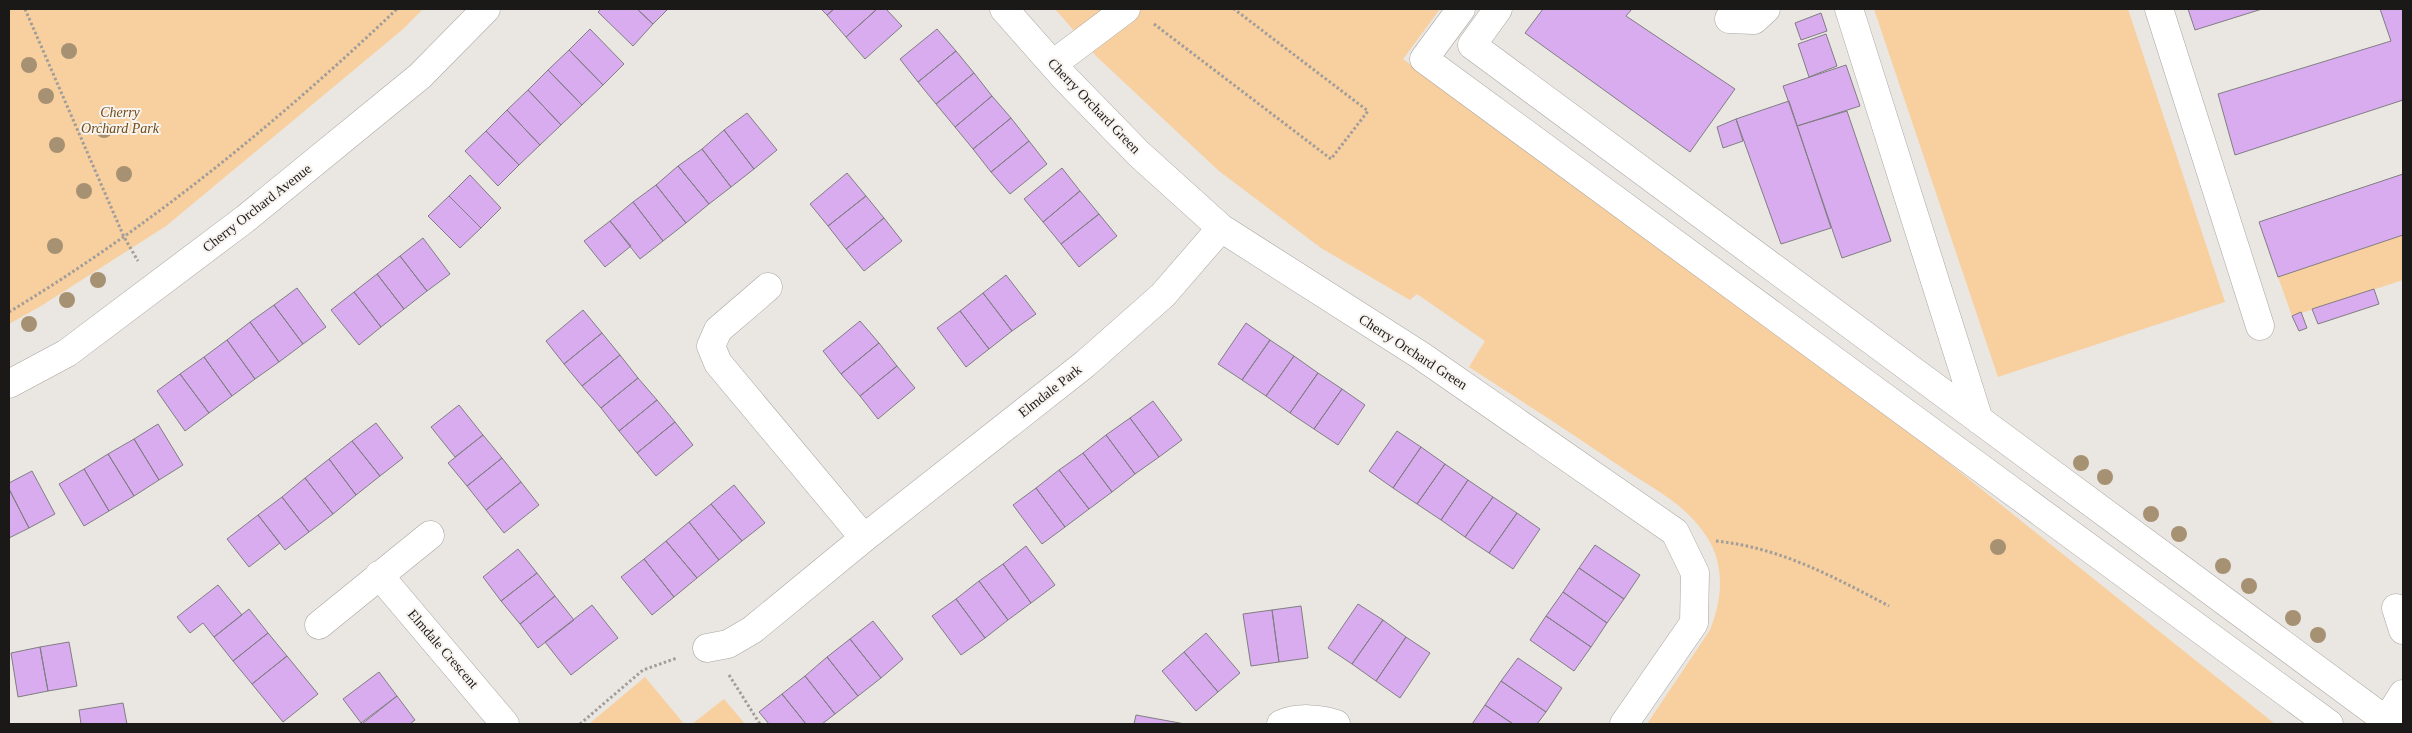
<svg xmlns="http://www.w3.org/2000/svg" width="2412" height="733" font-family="Georgia,serif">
<rect width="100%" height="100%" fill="#eae6e2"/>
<path fill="#f8cf9e" d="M9 9H423L402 30 166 226 41 306 9 324Z
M1055 9H1440L1403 59 1935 452 2275 724H1647L1710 630C1720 604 1724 580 1715 553 1710 539 1699 525 1689 515 1671 497 1646 484 1624 469 1573 434 1521 401 1469 367L1485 341 1417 294 1410 300 1321 248 1219 171 1096 56Z
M1874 9H2128L2225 302 1998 377Z
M2403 235V280L2292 316 2278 277Z
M645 677 684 724H589Z
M724 699 745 724H692Z"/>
<path fill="#d9acf0" stroke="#807e82" d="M601 9H637L653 24 633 46 598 12Z
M637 9H668L653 24Z
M821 9H834L827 15Z
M834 9H877L846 37 827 15Z
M877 9H886L902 26 865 59 846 37Z
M1543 9H1632L1626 16 1735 89 1690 152 1525 33Z
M2188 9H2262L2195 30Z
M2380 9H2403V100L2235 155 2218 94 2391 41Z
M1821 13 1827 31 1801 40 1795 23Z
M590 29 624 64 603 85 569 50Z
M937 29 956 51 918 82 900 59Z
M1826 34 1837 66 1809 77 1798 44Z
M569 50 603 85 582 105 548 70Z
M956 51 974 73 936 104 918 82Z
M1846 65 1860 106 1797 126 1783 86Z
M548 70 582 105 561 125 528 90Z
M974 73 992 96 955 127 936 104Z
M528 90 561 125 540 145 507 110Z
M992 96 1011 118 973 149 955 127Z
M1789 101 1831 228 1781 244 1736 119Z
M507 110 540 145 519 165 486 131Z
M1847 111 1891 241 1842 258 1797 126Z
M747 113 777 150 754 169 724 130Z
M1011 118 1029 141 991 172 973 149Z
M1736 119 1743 141 1723 148 1717 127Z
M724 130 754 169 731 187 702 149Z
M486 131 519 165 498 186 465 151Z
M1029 141 1047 164 1010 194 991 172Z
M702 149 731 187 709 204 678 166Z
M678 166 709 204 686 223 656 185Z
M1062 168 1080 191 1043 222 1024 199Z
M847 173 866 196 828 226 810 204Z
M2403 174V235L2278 277 2259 222Z
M470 175 501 208 481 228 449 196Z
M656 185 686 223 663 241 633 202Z
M1080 191 1099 214 1061 244 1043 222Z
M449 196 481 228 460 248 428 216Z
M866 196 884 218 846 249 828 226Z
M633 202 663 241 640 259 610 221Z
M1099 214 1117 236 1079 267 1061 244Z
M884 218 902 241 864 271 846 249Z
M610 221 631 246 605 267 584 241Z
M423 238 450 274 427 291 400 256Z
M400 256 427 291 404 309 377 274Z
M377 274 404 309 381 327 354 292Z
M1006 275 1036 314 1012 331 983 293Z
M297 288 326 327 303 344 274 305Z
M2374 289 2379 304 2318 324 2312 309Z
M354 292 381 327 359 345 331 310Z
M983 293 1012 331 989 349 960 311Z
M274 305 303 344 279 362 250 322Z
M583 310 602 333 564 364 546 341Z
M960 311 989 349 966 367 937 328Z
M2301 312 2307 328 2299 331 2292 316Z
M860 321 879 343 841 374 823 351Z
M250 322 279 362 255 379 227 340Z
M1246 323 1270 340 1242 380 1218 364Z
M602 333 620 355 582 386 564 364Z
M227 340 255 379 232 396 204 357Z
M1270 340 1294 356 1266 396 1242 380Z
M879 343 897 366 860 396 841 374Z
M620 355 638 378 601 408 582 386Z
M1294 356 1318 373 1290 413 1266 396Z
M204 357 232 396 209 413 180 374Z
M897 366 915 388 878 419 860 396Z
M1318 373 1342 389 1314 429 1290 413Z
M180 374 209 413 185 431 157 391Z
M638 378 657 400 619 431 601 408Z
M1342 389 1365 405 1338 445 1314 429Z
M657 400 675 422 637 453 619 431Z
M1153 401 1182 440 1159 457 1130 418Z
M459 405 483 435 455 457 431 427Z
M1130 418 1159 457 1135 474 1106 435Z
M675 422 693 445 656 476 637 453Z
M376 423 403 458 380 476 352 441Z
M158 424 183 465 159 480 134 439Z
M1397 431 1421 447 1393 488 1369 471Z
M483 435 502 458 467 486 448 463Z
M1106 435 1135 474 1112 492 1083 453Z
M134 439 159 480 134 496 108 454Z
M352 441 380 476 356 495 329 459Z
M1421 447 1445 464 1417 504 1393 488Z
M1083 453 1112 492 1089 509 1059 470Z
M108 454 134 496 109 511 84 469Z
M502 458 521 482 486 510 467 486Z
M329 459 356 495 333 514 305 478Z
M1445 464 1468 480 1441 520 1417 504Z
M84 469 109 511 84 526 59 484Z
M1059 470 1089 509 1065 527 1036 488Z
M32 471 55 514 29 528 9 489V483Z
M305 478 333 514 309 532 282 497Z
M1468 480 1493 497 1465 537 1441 520Z
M521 482 539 505 504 533 486 510Z
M734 485 765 523 742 541 711 504Z
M1036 488 1065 527 1042 544 1013 505Z
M9 489 29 528 9 538Z
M282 497 309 532 285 550 258 515Z
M1493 497 1517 513 1489 553 1465 537Z
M711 504 742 541 719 560 689 522Z
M1517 513 1540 529 1513 569 1489 553Z
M258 515 280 543 249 567 227 539Z
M689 522 719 560 697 578 666 541Z
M666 541 697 578 674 597 644 559Z
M1595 545 1640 575 1624 599 1579 568Z
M1026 546 1055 585 1031 603 1003 564Z
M518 549 537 573 501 601 483 577Z
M644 559 674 597 652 615 621 577Z
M1003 564 1031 603 1008 620 979 581Z
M1579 568 1624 599 1607 623 1563 592Z
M537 573 555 596 520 624 501 601Z
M979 581 1008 620 985 638 956 599Z
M218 585 242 615 214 637 203 623 190 633 177 617Z
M1563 592 1607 623 1591 647 1546 616Z
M555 596 574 620 538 648 520 624Z
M956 599 985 638 961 655 932 616Z
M1358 604 1383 620 1352 664 1328 648Z
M592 605 618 638 571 675 545 642Z
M1301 606 1308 658 1279 662 1272 610Z
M249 609 268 633 233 661 214 637Z
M1272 610 1279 662 1251 666 1243 614Z
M1546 616 1591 647 1574 671 1530 640Z
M1383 620 1406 637 1376 681 1352 664Z
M873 621 903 659 881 678 850 639Z
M268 633 287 656 252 684 233 661Z
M1206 633 1240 673 1218 692 1184 652Z
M1406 637 1430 653 1400 698 1376 681Z
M850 639 881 678 858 696 827 657Z
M69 642 77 686 48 691 40 647Z
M40 647 48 691 18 697 11 653Z
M1184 652 1218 692 1196 711 1162 671Z
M287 656 318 694 283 722 252 684Z
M827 657 858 696 835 714 805 676Z
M1518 658 1562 688 1546 712 1501 681Z
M379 672 397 696 361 723 343 699Z
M805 676 835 714 822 724H806L782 694Z
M1501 681 1546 712 1537 724H1513L1485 705Z
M782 694 806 724H769L759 712Z
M397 696 415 720 410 724H362Z
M123 703 127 724H81L79 710Z
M1485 705 1513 724H1472Z
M1136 715 1185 724H1134Z"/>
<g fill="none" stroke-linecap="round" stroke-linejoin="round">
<defs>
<path id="minor" d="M1004 9 1065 78 1139 154 1221 228 1420 355 1675 532 1695 573 1694 623 1624 724
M1461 9 1424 59 2329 724
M1498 9 1472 45 2391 724
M1849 9 1979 420
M2159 9 2260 326
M1729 19 1754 20 1766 9
M1053 64 1126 9
M768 287 718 330 711 346 718 363 864 538
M9 384 67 353 245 219 420 76 486 9
M379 575 505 724
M2396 608 2403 630
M319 625 430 535
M707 648 728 644 752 630 864 538 1085 364 1163 295 1221 228
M2386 721 2403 694
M1281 724C1297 717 1319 718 1336 724"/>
</defs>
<use href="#minor" stroke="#a9a6a2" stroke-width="29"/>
<path stroke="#a09d9a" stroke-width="3" stroke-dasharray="2.5 2.5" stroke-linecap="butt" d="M25 9 124 237 138 261
M1154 24 1331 159 1368 111 1234 9
M9 312C150 227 278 122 397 9
M1716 541C1781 548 1832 576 1889 606
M729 675 760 724
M580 724 643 670 677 658"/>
<use href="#minor" stroke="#fff" stroke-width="28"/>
</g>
<g fill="#a79173">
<circle cx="69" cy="51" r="8"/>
<circle cx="29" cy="65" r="8"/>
<circle cx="46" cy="96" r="8"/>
<circle cx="104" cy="130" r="8"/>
<circle cx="57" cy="145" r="8"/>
<circle cx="124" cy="174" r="8"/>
<circle cx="84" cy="191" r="8"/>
<circle cx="55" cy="246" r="8"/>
<circle cx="98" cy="280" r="8"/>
<circle cx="67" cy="300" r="8"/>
<circle cx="29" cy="324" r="8"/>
<circle cx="2081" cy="463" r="8"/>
<circle cx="2105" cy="477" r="8"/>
<circle cx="2151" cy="514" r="8"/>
<circle cx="2179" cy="534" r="8"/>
<circle cx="1998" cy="547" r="8"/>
<circle cx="2223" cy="566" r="8"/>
<circle cx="2249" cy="586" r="8"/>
<circle cx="2293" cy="618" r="8"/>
<circle cx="2318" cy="635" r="8"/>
</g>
<g text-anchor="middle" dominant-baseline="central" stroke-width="4" stroke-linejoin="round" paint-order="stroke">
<g font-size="14" fill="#1b1918" stroke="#f7f3ef">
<text transform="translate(1094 106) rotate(46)">Cherry Orchard Green</text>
<text transform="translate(257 208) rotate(-38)">Cherry Orchard Avenue</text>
<text transform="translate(1413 352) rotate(33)">Cherry Orchard Green</text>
<text transform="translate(1050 391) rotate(-38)">Elmdale Park</text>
<text transform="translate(443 649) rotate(49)">Elmdale Crescent</text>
</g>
<g font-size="14" font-style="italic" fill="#704b19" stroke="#f7f3ef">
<text x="120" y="112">Cherry<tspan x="120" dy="16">Orchard Park</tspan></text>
</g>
</g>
<rect width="2412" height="733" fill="none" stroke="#1b1918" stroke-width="20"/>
</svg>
